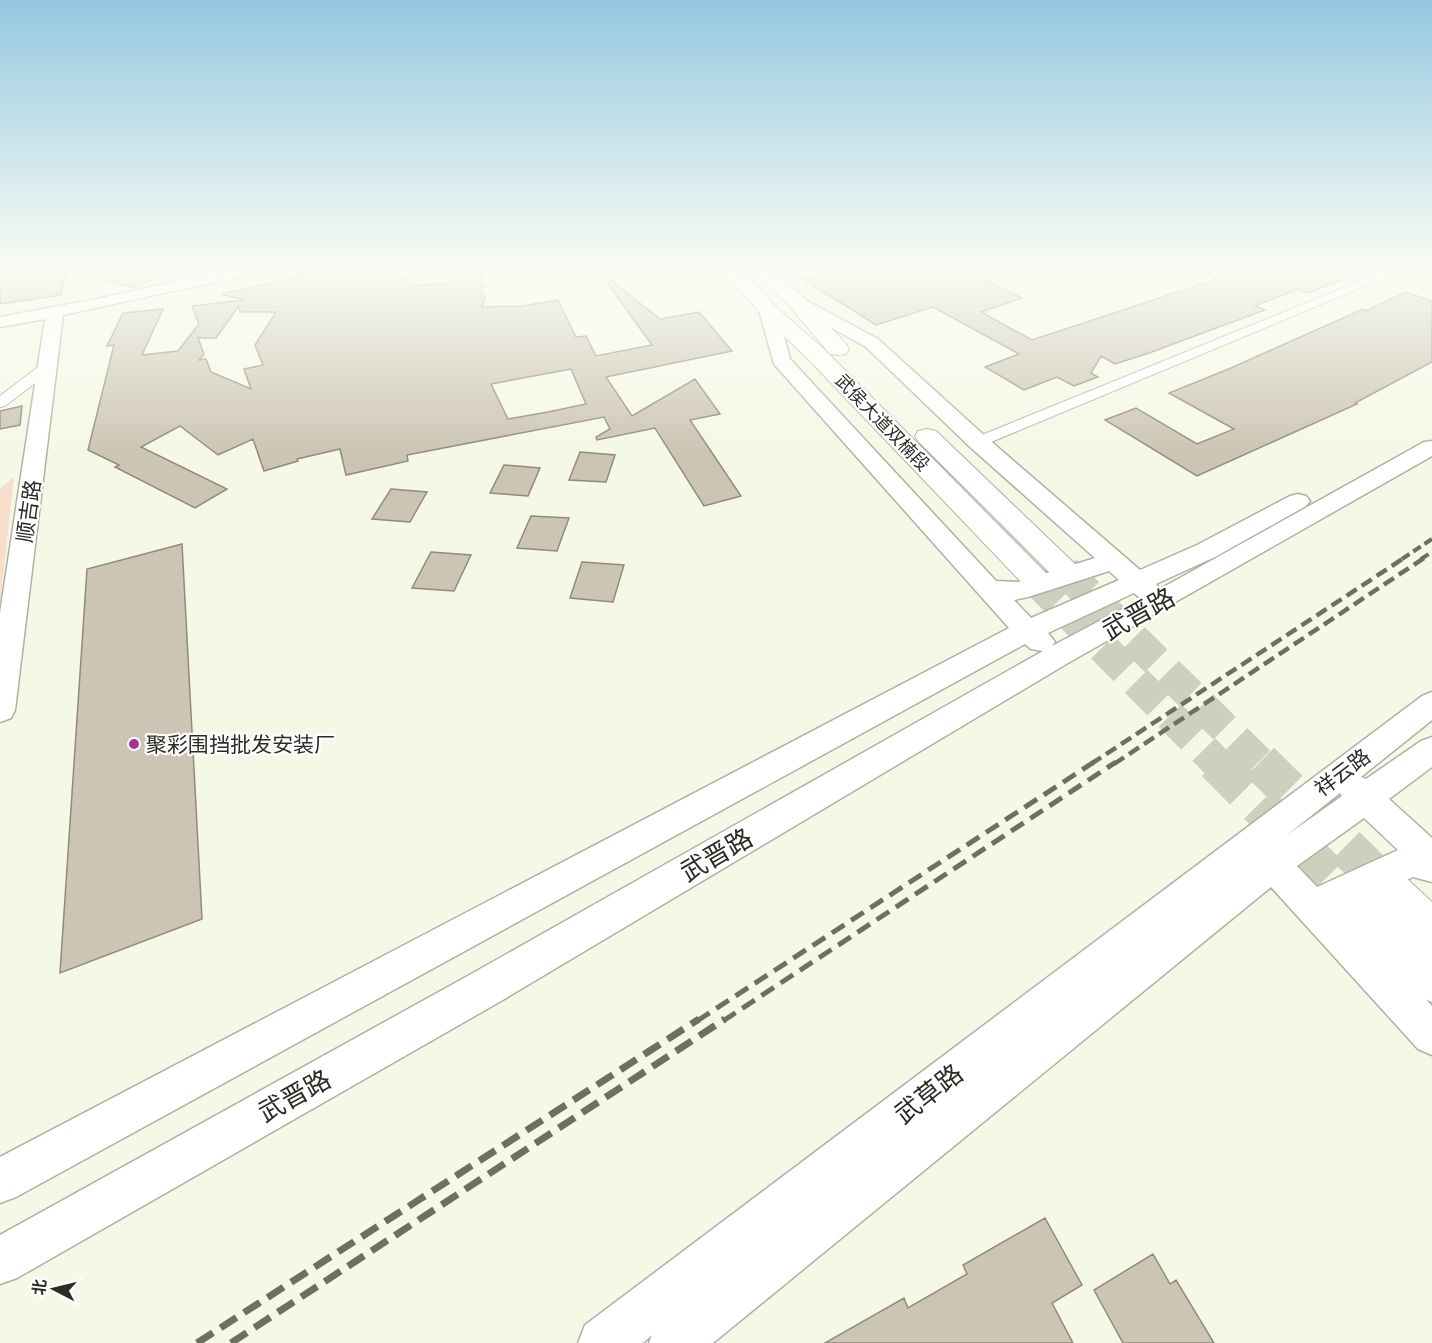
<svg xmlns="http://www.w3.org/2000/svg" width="1432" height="1343" font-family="'Open Sans','Noto Sans SC',sans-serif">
<rect width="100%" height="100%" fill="#f5f8e6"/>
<path fill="#f7decb" d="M14 477 0 604V489Z"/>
<path fill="#ccc5b4" stroke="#928a7b" stroke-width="1.5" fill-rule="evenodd" d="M13 266H67L61 295 0 304V278Z
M76 266H129L162 275 133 288 75 270Z
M332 266H391L412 285 448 284 453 271H467L469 266H486L479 284H484L481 296H485L482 307 522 306 558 300 576 337 586 336 596 356 652 345 608 284 612 281 660 319 699 312 732 351 606 377 632 416 695 379 720 414 690 420 741 496 704 506 655 428 597 440 596 437 610 429 604 417 407 455 408 461 346 475 340 449 297 459 298 461 264 471 253 439 218 455 180 426 141 447 227 489 195 508 115 467 119 465 88 450 114 345 107 346 123 313 163 309 142 355 178 351 199 324 192 306 244 300 221 294 299 277 297 274ZM239 306 240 312H276L255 345 263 365 244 369 251 389 211 372 206 359 199 360 204 354 198 338H216ZM571 369 586 404 548 412 508 419 491 384Z
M851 266H891L909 275 940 266H1022L1023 270 988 281 1022 298 981 312 1032 340 1217 279 1187 266 1377 267 1307 293 1298 289 1255 306 1265 310 1149 353 1115 364 1101 356 1091 373 1098 377 1074 386 1057 377 1024 390 985 367 1019 354 933 307 876 325 803 279Z
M1406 292 1432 301V362L1355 403 1357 404 1197 476 1105 420 1136 408 1197 444 1234 429 1169 393 1231 368 1363 309 1366 311Z
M22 406 20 425 0 429V411Z
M580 452 615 455 606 482 569 480Z
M504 465 540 468 528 496 490 493Z
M391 489 427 492 410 522 372 519Z
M531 516 569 518 557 551 517 548Z
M182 544 202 919 60 973 87 569Z
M431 552 471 555 454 591 412 588Z
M582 562 624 565 613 602 570 598Z
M1045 1218 1082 1285 1052 1303 1073 1343H825L904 1298 908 1308 967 1274 963 1265Z
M1153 1254 1170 1284 1176 1280 1214 1343H1123L1094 1290Z"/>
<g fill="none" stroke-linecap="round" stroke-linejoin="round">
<path stroke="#cdcfbf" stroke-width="32" stroke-dasharray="32 16" stroke-linecap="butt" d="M1065 571 1261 764
M1035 579 1218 764"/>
<path stroke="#cdcfbf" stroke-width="40" stroke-dasharray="40 20" stroke-linecap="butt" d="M1216 762 1360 907
M1260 762 1390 890"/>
<defs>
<path id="street" d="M1397 266H1413L984 445 978 447 970 442 972 439Z
M47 363 52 364 54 367 52 370 5 406 0 407V396L42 364Z"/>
<path id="secondary" d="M244 266H273L265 271 63 315 15 710 11 718 0 722V613L45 319 0 327V317L102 298Z
M794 294 878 339 986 437 1140 570 1197 545 1290 496 1298 494 1306 496 1310 501 1306 506 1215 557 1156 584 1160 589 1424 442 1432 441V456L1068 663 501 1001 17 1278 0 1284V1235L473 973 1043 651 1031 649 1025 644 16 1197 0 1203V1157L1009 628 774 364 759 310 762 306H774L777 310 790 359 996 581 1018 582 1095 558 970 447 866 347 788 303 786 299 788 295ZM1109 571 1119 580 1031 618 1014 600 1028 597ZM1134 593 1141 599 1052 646 1055 642 1048 633Z
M1432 692V720L1361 777 1366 779 1421 741 1432 737V767L1389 799 1432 838V882L1413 877 1341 911 1432 1006V1055L1418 1049 1271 887 713 1343H649L652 1335 643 1343H578L585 1325 1422 696ZM1340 793 1342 796 1287 835ZM1364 818 1398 850 1317 887 1297 866Z"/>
<path id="primary" d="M720 266H739L775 306 826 351 1045 572 1050 579 1045 586 1035 589 1025 586 810 361 761 314Z
M749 266H769L801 295 846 344 849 349 846 354 838 355 830 354 787 303Z
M927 429 936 431 1075 564 1080 571 1075 578 1065 581 1055 578 918 441 915 436 918 431Z
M1390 871 1404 876 1432 902V1002L1416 996 1345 921 1339 907 1345 893 1360 887 1370 891 1376 876Z"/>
</defs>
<use href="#street" stroke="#afb2a1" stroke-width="2"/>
<use href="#secondary" stroke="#afb2a1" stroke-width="3"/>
<use href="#primary" stroke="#afb2a1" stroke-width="2"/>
<use href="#street" fill="#fff" fill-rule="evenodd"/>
<use href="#secondary" fill="#fff" fill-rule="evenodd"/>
<use href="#primary" fill="#fff" fill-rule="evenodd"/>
<path stroke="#6d6f65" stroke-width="4" stroke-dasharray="9 4.5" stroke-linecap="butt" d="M1402 559 1432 539
M1421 559 1432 552"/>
<path stroke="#6d6f65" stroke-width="4.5" stroke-dasharray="12 6" stroke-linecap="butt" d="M1091 764 1404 558
M1114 764 1424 558"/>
<path stroke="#6d6f65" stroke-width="5" stroke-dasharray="15 8" stroke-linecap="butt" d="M697 1021 1094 762
M723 1021 1116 762"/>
<path stroke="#6d6f65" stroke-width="7" stroke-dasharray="19 9" stroke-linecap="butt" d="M197 1343 699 1019
M231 1343 725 1019"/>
</g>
<linearGradient id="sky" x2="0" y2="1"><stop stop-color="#94c8e0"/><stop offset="0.59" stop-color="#fafcf4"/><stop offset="1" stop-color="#fafcf4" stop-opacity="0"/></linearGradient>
<rect width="1432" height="454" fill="url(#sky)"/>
<circle fill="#a33492" stroke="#fff" stroke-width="2" cx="134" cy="744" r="6"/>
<g text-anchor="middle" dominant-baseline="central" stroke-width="4.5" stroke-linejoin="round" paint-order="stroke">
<g font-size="18" fill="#2b2c25" stroke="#fff">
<text transform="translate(883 422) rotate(46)">武侯大道双楠段</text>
</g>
<g font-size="21" fill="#2b2c25" stroke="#fff">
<text transform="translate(28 511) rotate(-82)">顺吉路</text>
<text transform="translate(1342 772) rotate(-37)">祥云路</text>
</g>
<g font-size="21" fill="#2b2c25" stroke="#fff" text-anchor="start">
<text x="146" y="744">聚彩围挡批发安装厂</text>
</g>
<g font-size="26" fill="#2b2c25" stroke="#fff">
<text transform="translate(1138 613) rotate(-29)">武晋路</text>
<text transform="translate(716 854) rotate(-30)">武晋路</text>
<text transform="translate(928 1093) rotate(-38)">武草路</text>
<text transform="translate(294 1095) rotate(-29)">武晋路</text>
</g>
</g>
<g transform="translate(54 1289) rotate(277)" stroke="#ffffff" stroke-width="4.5" paint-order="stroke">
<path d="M0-4.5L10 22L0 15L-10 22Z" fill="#2b2c25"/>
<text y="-9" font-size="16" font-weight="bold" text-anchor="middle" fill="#2b2c25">北</text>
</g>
</svg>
